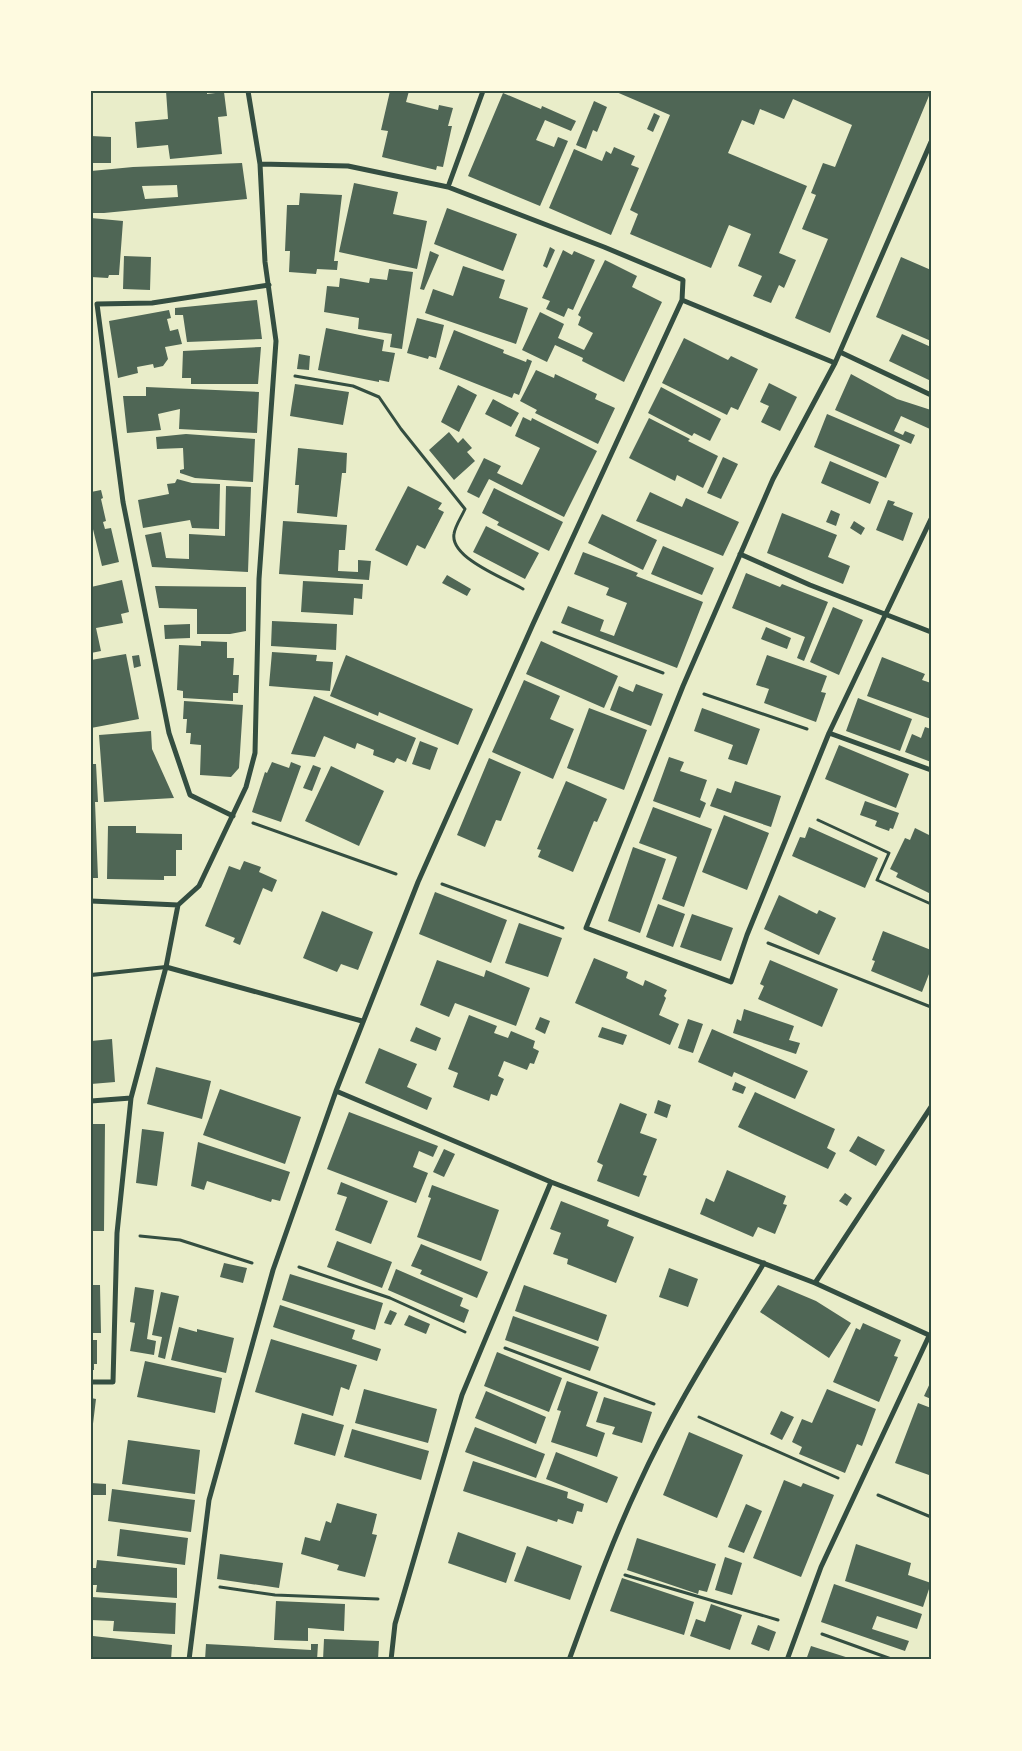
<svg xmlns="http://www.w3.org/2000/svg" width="1022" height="1751" font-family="'Times New Roman',serif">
<rect width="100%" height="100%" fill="#e9edc9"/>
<path fill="#4f6655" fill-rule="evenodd" d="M166 91H207V94L224 92 227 116 218 117 222 154 170 159 168 145 137 148 135 122 168 119Z
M390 91H409L406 102 438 110 439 105 453 108 448 126H452L443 167 437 166 436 170 382 157 388 131 381 130Z
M614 91H931L830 333 795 318 828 239 802 229 816 195 811 193 823 163 835 167 852 125 793 99 784 119 760 109 754 125 742 120 728 153 807 186 779 253 796 260 784 288 779 285 771 303 753 296 762 276 738 266 751 234 729 225 711 268 630 234 638 214 630 210 670 115Z
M503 93 541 109 542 106 576 121 571 131 545 120 536 140 554 147 558 137 568 141 540 206 468 176Z
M594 101 607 107 597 132 593 130 586 149 576 145Z
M654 113 660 116 653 132 647 129Z
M91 136 111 137V163H91Z
M614 147 635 156 631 165 639 168 611 235 549 208 574 149 602 161 606 151 611 154Z
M242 163 247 199 104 213H91V171L133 167ZM177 185 178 197 145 199 142 186Z
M354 183 398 192 393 214 427 221 417 269 339 252Z
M300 193 342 195 334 261H338L337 270 317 269 316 274 289 272 290 251H285L287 205H299Z
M447 208 517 234 503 271 434 244Z
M91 218 123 221 119 275H109L108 278 91 277Z
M550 247 555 250 547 268 543 266Z
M563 250 572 255 574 251 595 260 573 310 568 308 564 317 546 309 550 301 542 298Z
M430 251 439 255 424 290 420 289Z
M124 256 151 257 150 290 123 289Z
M901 257 931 270V341L876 317Z
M605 260 637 276 632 287 662 302 624 382 582 361 583 358 555 345 547 362 522 350 540 312 564 324 558 338 584 350 593 333 578 325 581 317 578 315Z
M463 266 505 280 499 298 528 308 516 344 425 313 433 289 453 296Z
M389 269 413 272 402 349 390 347 392 334 358 329 359 318 324 312 327 286 339 287 340 278 369 283 370 278 387 280Z
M257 300 262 339 187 342 183 315H175V308Z
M169 310 171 318 167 319 170 331 178 329 182 344 165 347 168 359 163 366 154 368 153 364 137 367 138 373 118 378 109 321Z
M417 318 444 325 436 358 429 356 428 359 407 353Z
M326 328 384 340 382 351 395 353 389 382 379 380V382L318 370Z
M454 330 504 350 503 353 526 362 527 359 532 361 519 395 514 393 512 398 439 369Z
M902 334 931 347V381L889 361Z
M684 338 728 360 731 356 758 369 738 410 731 407 727 415 662 383Z
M261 347 258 384H191V378H182L183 351Z
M299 354 310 356 309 370 297 369Z
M536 370 554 378 555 374 597 394 595 399 615 408 598 444 535 413 537 410 520 401Z
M851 374 897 399 931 410 930 429 901 416 894 431 903 435 905 431 915 435 911 444 835 410Z
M769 383 797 397 780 431 761 422 769 406 760 402Z
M295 384 349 392 343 425 290 416Z
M458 385 477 395 459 432 441 422Z
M146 387 259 392 257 433 179 429 180 409 158 414 161 430 127 433 123 396H146Z
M661 387 721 419 710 441 694 433 692 436 648 413Z
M493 399 519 413 511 427 485 414Z
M827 414 900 445 886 478 814 447Z
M523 417 531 421 532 418 597 451 564 517 489 479 479 498 467 492 484 458 501 466 497 473 522 485 540 448 515 436Z
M649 418 690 439 688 441 718 456 703 488 677 475 675 481 629 458Z
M449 432 458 443 463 438 472 448 467 452 475 461 454 480 429 450Z
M186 434 255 439 253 482 195 478 180 473V470L184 469 183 448 157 449 156 437Z
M298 448 347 453 346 473H342L337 517 297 513 299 485H295Z
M723 457 738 464 721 499 707 493Z
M830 461 879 482 870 504 821 483Z
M177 479 192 483 220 484 219 529 192 528 190 520 143 528 138 500 169 494 167 484 175 483Z
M226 486 251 487 248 572 152 567 145 535 161 532 166 558 189 559V534L225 536Z
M408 486 442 503 438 509 444 512 425 549 417 545 407 566 375 550Z
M494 488 563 522 549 551 497 525 499 522 482 513Z
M101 490 103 498 101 499 106 521 103 522 105 529 111 528 119 562 102 566 91 521V492Z
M650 492 682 507 686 498 739 522 723 556 636 521Z
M888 500 895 502 893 505 913 513 903 541 876 530Z
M831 510 840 514 836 526 826 522Z
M782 513 837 535 828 557 850 566 843 584 767 553Z
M602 514 657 540 643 570 588 543Z
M283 521 347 525 345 550H339L338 571 358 572V560L371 561 369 580 279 574Z
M854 521 865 528 861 535 850 528Z
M486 526 539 553 525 579 473 552Z
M663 546 714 568 702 595 651 574Z
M583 552 638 573 636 576 703 602 677 668 561 623 568 606 604 620 600 631 614 636 627 603 606 595 609 588 574 574Z
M746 573 780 587 782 584 828 602 804 661 797 658 805 637 732 608Z
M447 575 471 589 467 596 442 583Z
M122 580 129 612 121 614 123 623 96 628 101 651 91 653V587Z
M303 581 363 584 362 599 354 598 353 615 301 612Z
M155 586 246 587V631L230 634H197V609L159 608Z
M833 607 863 620 839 675 810 662Z
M272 621 337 624 336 650 271 646Z
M190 624V638L165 639 164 625Z
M766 627 791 638 787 649 761 639Z
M201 641 227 642V658H234L233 675H239L238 693H233V701L183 698V691L177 690 179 645 201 646Z
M541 641 618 676 604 708 526 674Z
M272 652 317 655 316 661 333 662 330 691 269 686Z
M126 654 139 719 91 728V660Z
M139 655 141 666 134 668 132 656Z
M346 655 473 709 458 745 379 712 378 716 330 696Z
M767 655 827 676 821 692 826 693 816 722 764 703 769 689 756 685Z
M882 657 925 674 922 680 931 683V719L867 696Z
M524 680 560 696 550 719 574 729 553 779 492 752Z
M636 684 663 694 651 726 610 710 619 686 633 692Z
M314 696 416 738 406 762 397 758 394 763 373 755 374 750 357 743 355 749 324 736 315 757 291 754Z
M858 698 912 719 900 751 846 731Z
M184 701 243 705 239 768 231 777 200 775 201 745 190 744 191 733H186L187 719H183Z
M589 708 647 730 624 790 567 768Z
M702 708 760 729 747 765 728 759 733 745 694 731Z
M925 727 931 729V762L905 752 912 734 921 738Z
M151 731 152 749 174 798 104 802 99 735Z
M420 741 438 748 430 770 412 764Z
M839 745 909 774 896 808 825 779Z
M669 757 684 762 680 771 707 780 700 800 706 803 700 818 653 801Z
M489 758 521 772 501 821 496 820 485 847 457 835Z
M272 762 289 768 291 762 301 766 281 822 252 812 265 772 267 773Z
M91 764H96L98 802H95L98 878H91Z
M313 765 321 768 312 791 303 788Z
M331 766 384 791 359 846 305 821Z
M566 781 607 799 597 822 594 821 573 872 538 857 541 850 537 849Z
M735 781 781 796 771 827 710 806 717 788 731 793Z
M865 801 899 813 893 829 890 828 889 831 875 826 877 821 860 815Z
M653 807 712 829 684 907 662 899 677 857 639 843Z
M724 815 769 833 747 890 702 872Z
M108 826H136V833L182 834V850H176V876H164V880L107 879Z
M809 827 878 858 865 888 792 856 800 837 805 838Z
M915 828 931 836V894L896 877 898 873 890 869 905 838 910 840Z
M633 847 666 859 640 933 608 921Z
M244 861 261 867 259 872 277 880 272 892 263 888 240 945 233 942 235 938 205 926 229 866 240 870Z
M435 892 507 920 491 963 419 934Z
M779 895 817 914 819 910 836 918 819 955 764 929Z
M658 904 685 914 673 947 646 937Z
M322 911 373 932 358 970 341 964 337 972 303 958Z
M692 914 733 928 721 961 680 947Z
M519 923 562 938 548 977 505 963Z
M883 931 931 950V969L922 992 871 971 875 961 872 960Z
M594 958 628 972 626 978 643 986 645 980 667 990 664 996 666 998 659 1015 679 1024 670 1045 575 1003Z
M437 960 484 977 486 970 530 988 516 1026 455 1003 449 1017 420 1005Z
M770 960 838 989 822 1027 758 999 764 986 760 984Z
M744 1009 794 1026 789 1040 800 1043 796 1054 733 1033 737 1019 741 1021Z
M469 1015 497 1026 494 1033 508 1038 511 1031 535 1041 533 1048 539 1051 534 1064 530 1063 527 1070 504 1061 498 1076 504 1079 497 1096 491 1094 489 1101 453 1087 458 1073 448 1069Z
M540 1017 550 1021 545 1034 535 1029Z
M688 1019 703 1024 693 1053 678 1048Z
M416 1027 441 1038 436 1051 410 1041Z
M602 1027 627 1035 623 1045 598 1037Z
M712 1029 808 1071 795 1099 734 1072 732 1077 698 1062Z
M112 1039 115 1082 91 1084V1041Z
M379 1048 417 1064 407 1087 432 1098 427 1110 365 1083Z
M156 1067 211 1081 202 1119 147 1104Z
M735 1082 746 1087 743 1094 732 1090Z
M220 1089 301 1117 285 1164 203 1135Z
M755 1092 835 1129 827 1148 836 1153 828 1169 738 1127Z
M658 1100 671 1105 667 1118 654 1113Z
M620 1103 647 1114 640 1133 657 1139 643 1175 647 1176 639 1197 597 1181 603 1165 597 1162Z
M349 1112 438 1146 433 1157 419 1151 413 1167 428 1173 416 1203 327 1169Z
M91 1124H105L104 1231H91Z
M142 1129 164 1132 157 1186 136 1183Z
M858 1136 885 1150 876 1166 849 1151Z
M198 1142 290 1172 280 1201 272 1199 271 1202 207 1181 204 1190 191 1186Z
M444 1149 455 1154 444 1177 433 1172Z
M727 1170 786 1196 783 1204 787 1205 775 1234 758 1227 753 1237 700 1214 706 1198 714 1202Z
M341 1182 388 1201 371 1244 335 1230 347 1197 337 1194Z
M432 1185 499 1210 481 1261 417 1237 431 1198 428 1197Z
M845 1193 852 1198 847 1206 839 1201Z
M561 1201 609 1220 607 1226 634 1237 616 1283 567 1264 568 1259 553 1254 561 1233 550 1229Z
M337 1241 392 1262 382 1288 327 1267Z
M421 1244 488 1272 477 1298 420 1274 422 1270 411 1266Z
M224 1263 247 1268 243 1283 220 1277Z
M669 1268 698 1279 688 1307 659 1297Z
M396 1269 463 1298 460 1306 469 1310 464 1323 388 1290Z
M290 1274 383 1303 375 1330 282 1300Z
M91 1285H100L101 1333H91Z
M524 1285 607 1315 598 1341 515 1311Z
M778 1285 816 1301 851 1323 829 1358 760 1312Z
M135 1287 154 1290 147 1339 156 1341 154 1355 130 1351 135 1323 130 1322Z
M161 1292 179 1296 165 1359 158 1357 162 1337 152 1335Z
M280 1305 355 1330 352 1339 381 1349 377 1361 273 1327Z
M390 1310 397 1313 391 1325 384 1323Z
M409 1315 430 1324 426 1334 404 1325Z
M513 1316 599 1347 590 1371 505 1340Z
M863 1323 901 1340 894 1356 898 1357 879 1402 833 1382 856 1328 860 1330Z
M179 1327 197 1332V1329L234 1338 226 1373 171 1360Z
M271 1339 357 1365 349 1390 341 1387 333 1416 255 1392Z
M91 1340H97V1364H94V1370H91Z
M497 1352 562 1378 549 1412 484 1386Z
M145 1361 222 1378 215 1413 137 1397Z
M567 1381 598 1392 586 1426 605 1433 597 1457 551 1442 561 1411 557 1410Z
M931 1381V1399L924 1396Z
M364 1389 437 1409 428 1443 355 1423Z
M827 1389 876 1409 862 1446 857 1444 845 1473 799 1454 802 1447 792 1442 802 1419 812 1423Z
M486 1391 546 1417 536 1444 475 1418Z
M604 1397 652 1412 642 1443 612 1434 615 1427 596 1422Z
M91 1398 96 1399 92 1432H91Z
M918 1403 931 1408V1470L929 1475 895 1463Z
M781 1411 794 1417 782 1440 770 1434Z
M302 1413 344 1425 335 1456 294 1444Z
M475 1427 545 1454 536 1478 465 1452Z
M352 1429 429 1451 421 1480 344 1457Z
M689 1432 743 1455 717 1518 663 1495Z
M128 1440 200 1450 195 1494 122 1484Z
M556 1452 618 1477 607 1503 546 1479Z
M473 1461 568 1492 567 1498 584 1504 582 1512 577 1511 573 1524 558 1519 557 1522 463 1491Z
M784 1480 801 1487 803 1483 834 1495 801 1577 753 1558Z
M91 1483 106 1484V1495H91Z
M112 1489 195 1500 191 1532 108 1521Z
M337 1503 377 1514 372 1534 377 1535 365 1577 337 1570 339 1565 301 1554 305 1537 320 1541 326 1521 331 1523Z
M746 1504 762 1511 744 1553 728 1547Z
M120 1529 188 1538 185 1565 117 1556Z
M458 1532 516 1553 506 1583 448 1563Z
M637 1538 716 1564 707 1592 699 1590 698 1594 627 1570Z
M856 1544 911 1563 908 1575 931 1583 923 1607 845 1581Z
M527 1546 582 1566 570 1600 514 1581Z
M220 1554 283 1563 279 1588 217 1579Z
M725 1557 742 1563 732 1595 715 1590Z
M97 1560 177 1568V1598L96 1592 97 1585H91V1568H96Z
M622 1578 694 1602 684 1635 610 1611Z
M834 1584 922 1614 917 1629 877 1616 872 1629 909 1641 905 1651 821 1622Z
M92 1597 176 1603 175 1634 113 1631 114 1621 91 1620Z
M276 1601 345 1604 344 1631 308 1628V1641L274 1640Z
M711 1604 742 1615 730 1650 690 1636 696 1619 705 1622Z
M758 1625 776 1632 769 1651 751 1644Z
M93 1636 172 1645 171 1660H91Z
M324 1639 379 1641 378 1660H323Z
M206 1644 311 1650V1644H318L317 1660H205Z
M811 1646 852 1659V1660H806Z"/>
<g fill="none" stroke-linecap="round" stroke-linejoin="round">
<path stroke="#344e41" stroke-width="3" d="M295 376 353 386 379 397 401 429 465 509C462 516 455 526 454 534 450 558 506 579 523 589
M554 632 663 673
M704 694 807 729
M818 820 889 853 877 880 931 904
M253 823 396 874
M442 884 563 928
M768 943 931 1007
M140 1236 180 1240 252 1263
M299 1267 390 1298 465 1332
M505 1348 654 1404
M699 1417 838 1478
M878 1495 931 1517
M625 1575 778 1620
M220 1587 275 1595 378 1599
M822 1634 894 1660"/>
<path stroke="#344e41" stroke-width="4" d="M91 975 166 967"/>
<path stroke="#344e41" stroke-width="5" d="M931 142 835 363 773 479 683 686 586 928 731 982 747 935 829 733 931 519
M448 187 483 91
M682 300 835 363
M840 352 931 395
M740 554 810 585 931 632
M829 733 931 770
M233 816 190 795 169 733 123 502 97 304 152 303 269 285
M91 901 178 905
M166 967 362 1021
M336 1091 551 1182 815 1283 931 1336
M91 1101 131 1098
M815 1283 931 1107
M91 1382H113L117 1233 131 1098 166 967 178 905 199 886 246 787 255 753 259 579 276 341 265 262 260 164 248 91
M189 1660 209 1500 273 1270 336 1091 418 882 533 624 682 300 683 280 604 247 448 187 348 166 260 164
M391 1660 395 1624 462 1395 551 1182
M569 1660C591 1600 612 1541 639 1484 674 1407 721 1335 764 1263
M787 1660 821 1567 929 1336"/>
</g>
<rect width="1022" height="1751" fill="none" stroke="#fefae0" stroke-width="185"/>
<rect x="92" y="92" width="838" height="1566" fill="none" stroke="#344e41" stroke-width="2"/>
</svg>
